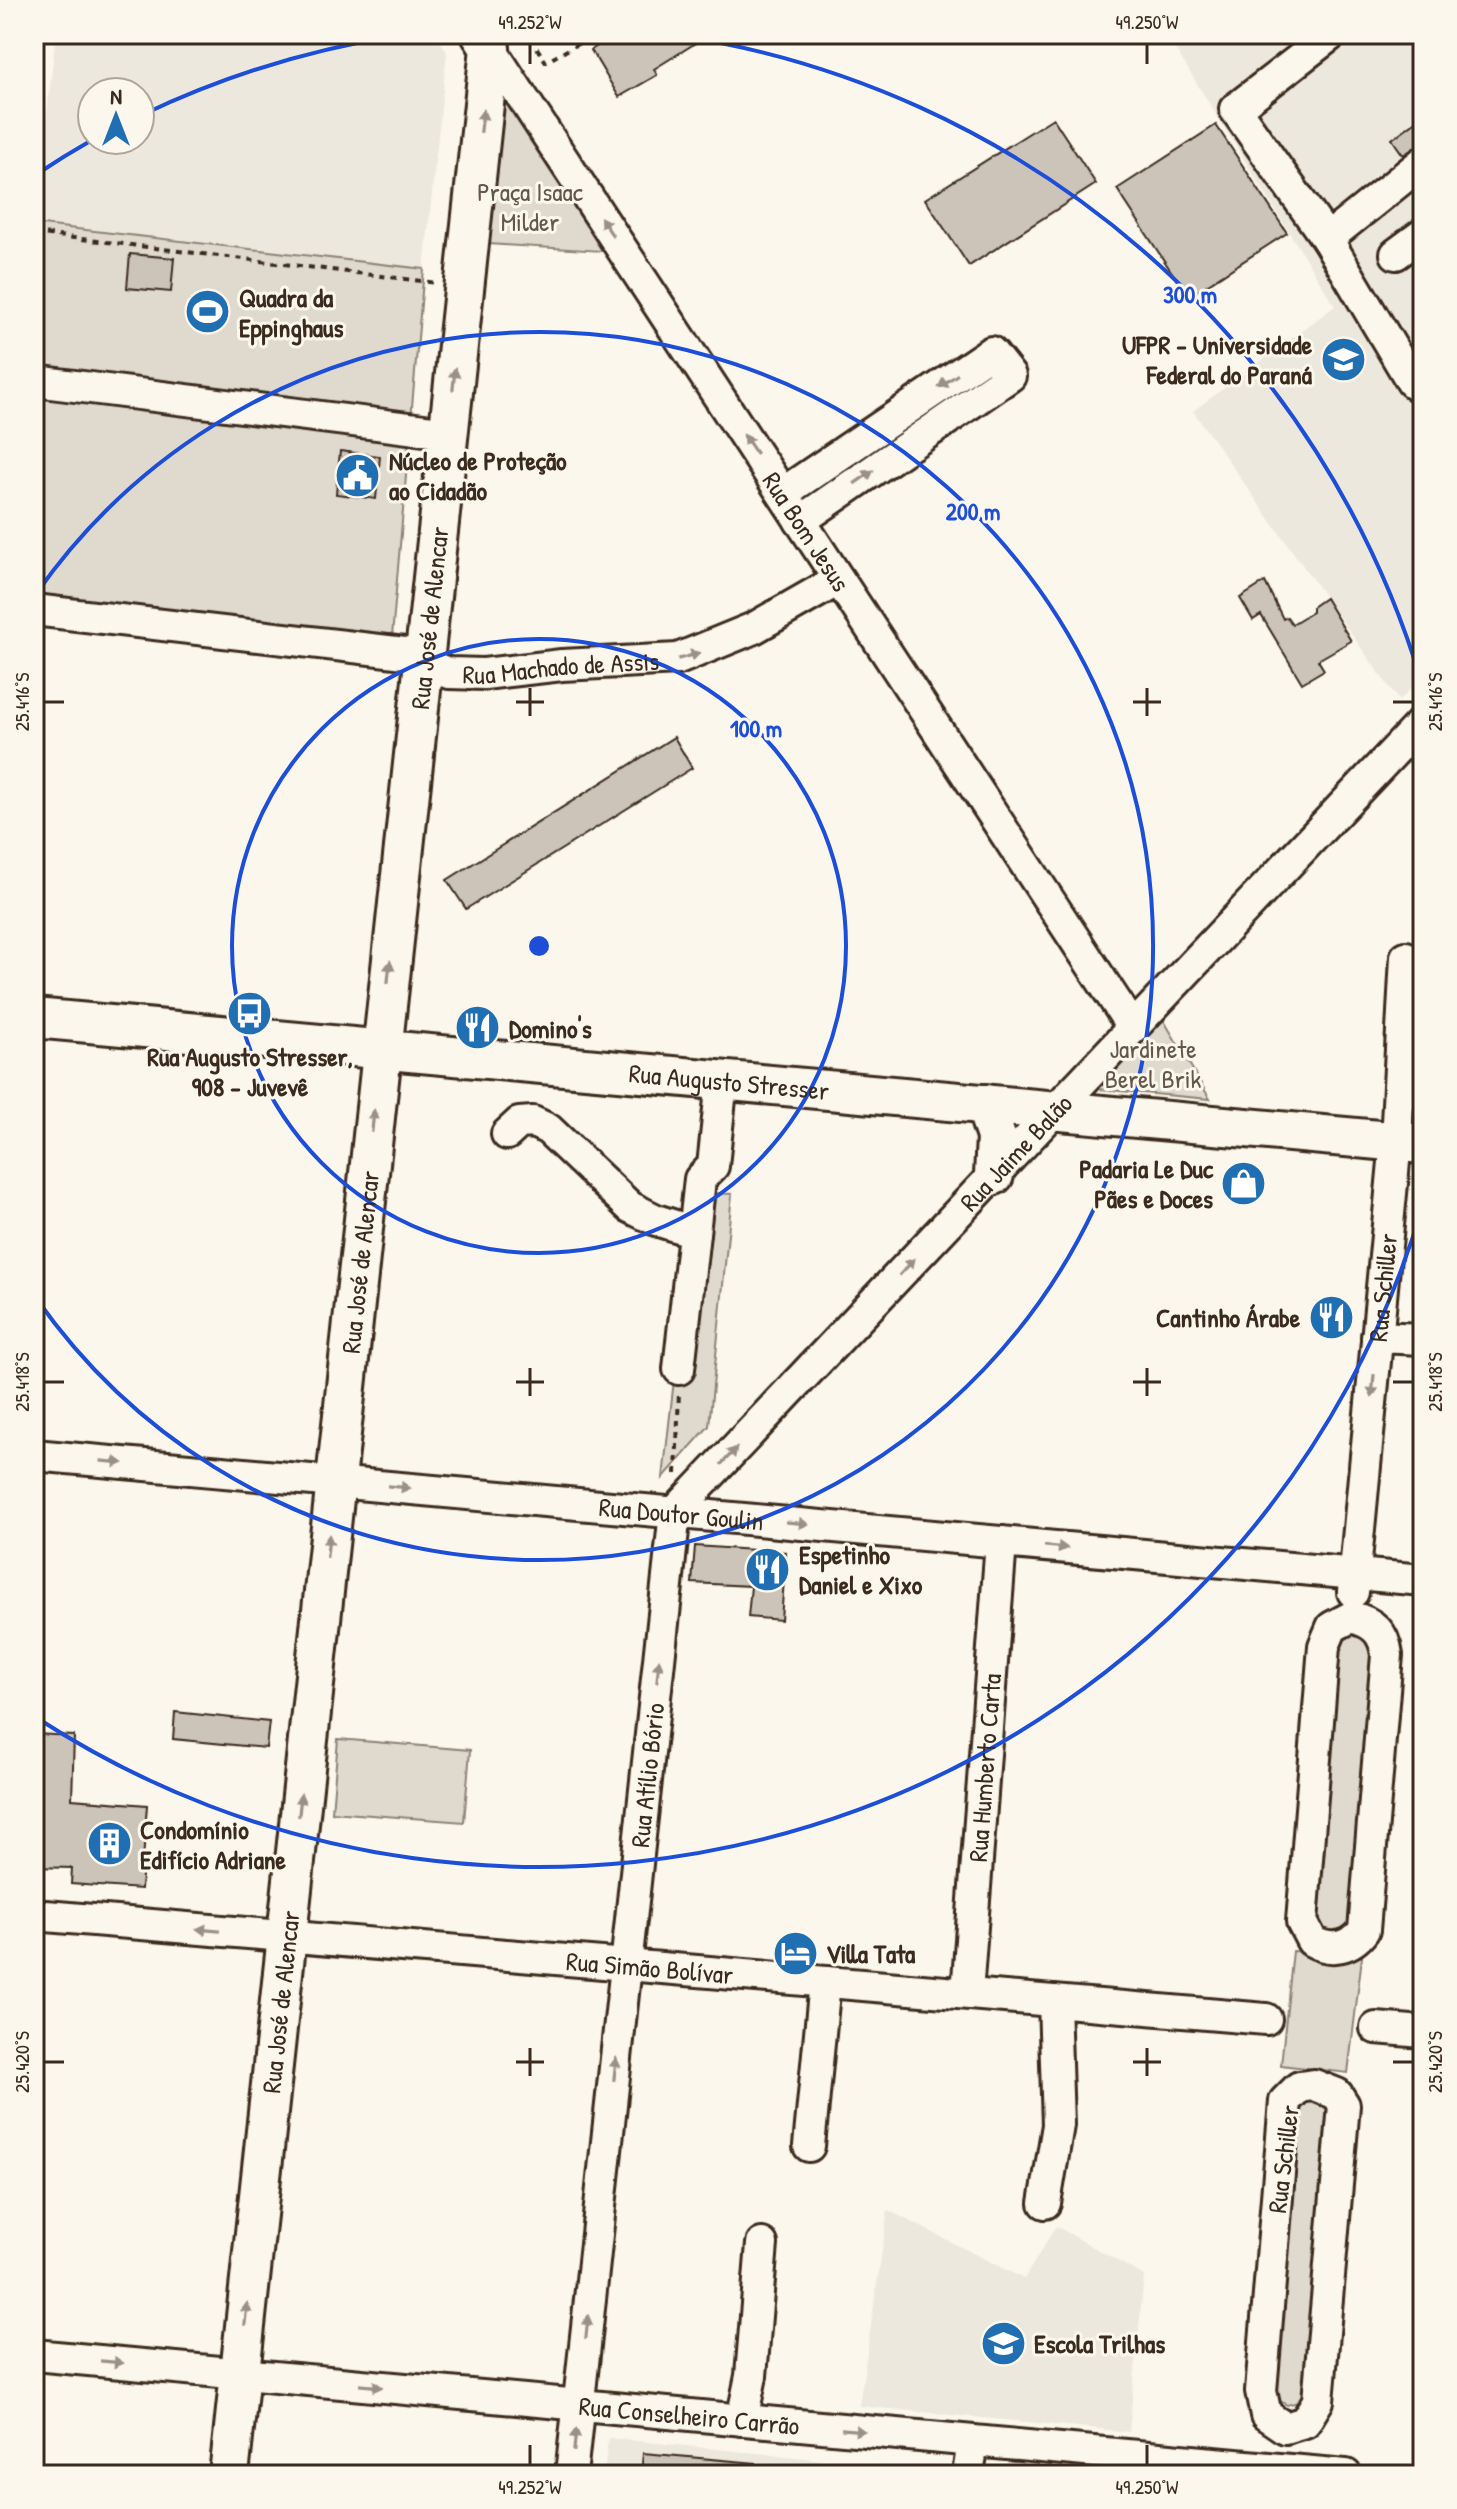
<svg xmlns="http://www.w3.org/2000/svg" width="1457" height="2509" font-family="'Patrick Hand',sans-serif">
<rect width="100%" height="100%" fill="#fbf7ec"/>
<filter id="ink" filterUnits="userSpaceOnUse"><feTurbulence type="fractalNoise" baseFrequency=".0125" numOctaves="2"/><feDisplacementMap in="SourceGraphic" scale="16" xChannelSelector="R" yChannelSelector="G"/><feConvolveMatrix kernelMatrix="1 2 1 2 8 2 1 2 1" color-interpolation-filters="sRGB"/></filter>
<g filter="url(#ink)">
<path fill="#ede8dd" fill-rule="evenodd" d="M56 34H436L447 52 424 269 34 224ZM92 92H140V140H92Z
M1166 34H1423V676L1399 701 1193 411 1335 306Z
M888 2210 1024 2279 1056 2226 1144 2276 1129 2432 859 2406Z
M608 2438 972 2475H604Z"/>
<path fill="#dfd9ce" stroke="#8d8276" stroke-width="2" d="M503 92 602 251 488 244Z
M34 224 424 269 392 637 34 593Z
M1160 1014 1210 1099 1086 1088Z
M695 1192 732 1194 709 1426 663 1478Z
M1345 1630 1376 1641 1354 1925 1327 1937 1312 1917 1333 1645Z
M338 1739 470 1750 464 1822 332 1812Z
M1293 1951 1362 1957 1348 2073 1281 2065Z
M1297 2097 1334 2103 1310 2399 1287 2405 1269 2394Z"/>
<path fill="#ccc4b9" stroke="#3b2a1e" stroke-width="2" d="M617 34H710L654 69 657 75 619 97 591 50Z
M1423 116V144L1403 155 1392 139Z
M1053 118 1096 184 969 266 925 199Z
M1216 125 1287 233 1188 297 1117 189Z
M130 254 174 258 171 292 127 288Z
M340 451 380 456 376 499 336 494Z
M1265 582 1283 619 1287 617 1292 624 1312 612V607L1325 598 1351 641 1318 660 1324 670 1302 683 1261 615 1253 620 1240 598Z
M674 737 692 768 466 909 447 880Z
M695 1546 786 1552 781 1620 748 1617 751 1586 692 1583Z
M175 1712 269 1722 266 1748 173 1739Z
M34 1734 74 1736 72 1799 147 1805 141 1889 71 1884 72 1868 34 1867Z
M643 2453 756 2463 755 2475H641Z"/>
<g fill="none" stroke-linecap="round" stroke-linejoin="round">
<defs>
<g id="minor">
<path d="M1332 34 1235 109 1327 239 1412 382 1423 390"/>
<path id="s1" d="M490 48 1133 1028"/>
<path d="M1327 239 1423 162"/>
<path d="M1396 254 1423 234"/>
<path d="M43 382 448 433"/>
<path d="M783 493 991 352 1010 376 800 521"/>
<path id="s2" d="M34 610 422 655 437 669 449 673 484 674 562 665 678 659 754 628 838 580"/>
<path d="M507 1134 519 1123 533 1122 548 1129 630 1207 656 1220 694 1232"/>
<path d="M1377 1337 1423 1339"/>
<path d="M679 1369 700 1179 713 1166 722 1080"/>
<path id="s3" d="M34 1455 1423 1580"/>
<path id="s4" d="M1353 1592 1396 1141 1406 957"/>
<path d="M1351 1617C1373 1622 1384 1632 1387 1655L1364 1930C1351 1948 1331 1952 1312 1941L1302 1922 1324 1646 1332 1627Z"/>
<path id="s5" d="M34 1915 1266 2019"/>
<path id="s6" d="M967 1993 1001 1542"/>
<path d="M1376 2028 1423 2032"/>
<path d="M1314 2085 1337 2094 1344 2105 1318 2401 1305 2422 1285 2428 1266 2415 1261 2391 1285 2101 1299 2087Z"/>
<path d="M809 2146 825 1982"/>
<path d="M1045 2203 1058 2125 1054 2001"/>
<path id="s7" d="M34 2355 1346 2475"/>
<path d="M742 2420 751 2376 762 2244"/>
<path id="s8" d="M571 2475 675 1512 1423 721"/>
<path d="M968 2475 973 2441"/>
</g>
<g id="major">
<path id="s9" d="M34 1018 1423 1144"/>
<path d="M985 1104 996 1137 994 1175"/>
<path id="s10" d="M229 2475 490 48 481 34"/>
</g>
</defs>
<use href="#minor" stroke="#3b2a1e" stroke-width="36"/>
<use href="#major" stroke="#3b2a1e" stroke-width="44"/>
<path stroke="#3b2a1e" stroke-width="4" stroke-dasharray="6 6" stroke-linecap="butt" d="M537 48 546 62 595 34
M34 233 437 283
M676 1474 679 1391"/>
<use href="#minor" stroke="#fbf7ec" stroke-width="30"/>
<use href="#major" stroke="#fbf7ec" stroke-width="38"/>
</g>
<defs><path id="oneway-solid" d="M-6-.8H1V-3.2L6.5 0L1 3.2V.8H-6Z" transform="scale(2)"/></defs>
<g fill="#9b9085">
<use href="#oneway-solid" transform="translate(482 121) rotate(-84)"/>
<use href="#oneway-solid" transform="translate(607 227) rotate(-123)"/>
<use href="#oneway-solid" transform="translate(454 379) rotate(-84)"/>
<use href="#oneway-solid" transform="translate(948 381) rotate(146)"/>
<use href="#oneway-solid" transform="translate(750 444) rotate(-124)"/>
<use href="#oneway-solid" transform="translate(864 477) rotate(-35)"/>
<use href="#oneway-solid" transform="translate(689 656) rotate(-16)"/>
<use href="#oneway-solid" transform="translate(389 972) rotate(-84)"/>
<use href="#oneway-solid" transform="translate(373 1121) rotate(-84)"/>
<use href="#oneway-solid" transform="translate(907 1267) rotate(-47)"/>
<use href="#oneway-solid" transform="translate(1373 1386) rotate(95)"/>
<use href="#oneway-solid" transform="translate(729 1456) rotate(-47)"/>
<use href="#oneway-solid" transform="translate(112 1462) rotate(5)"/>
<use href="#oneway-solid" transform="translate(399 1487) rotate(5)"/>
<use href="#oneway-solid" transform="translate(797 1523) rotate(5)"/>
<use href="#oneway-solid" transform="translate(328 1546) rotate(-84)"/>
<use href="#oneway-solid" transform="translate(1056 1547) rotate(5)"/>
<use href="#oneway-solid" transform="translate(658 1671) rotate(-84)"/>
<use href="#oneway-solid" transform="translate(300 1805) rotate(-84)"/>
<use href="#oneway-solid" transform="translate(208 1930) rotate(-175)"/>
<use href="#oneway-solid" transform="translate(615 2069) rotate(-84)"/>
<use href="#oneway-solid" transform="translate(246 2314) rotate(-84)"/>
<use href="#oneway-solid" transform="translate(587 2327) rotate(-84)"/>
<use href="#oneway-solid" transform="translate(112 2362) rotate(5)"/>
<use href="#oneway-solid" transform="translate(371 2386) rotate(5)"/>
<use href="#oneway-solid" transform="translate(853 2430) rotate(5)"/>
<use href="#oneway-solid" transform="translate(575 2440) rotate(-84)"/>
</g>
</g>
<path fill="none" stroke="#3b2a1e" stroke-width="3" d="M530 44V64M1147 44V64M530 688V716M1147 688V716M44 702H64M516 702H544M1133 702H1161M1393 702H1413M530 1368V1396M1147 1368V1396M44 1382H64M516 1382H544M1133 1382H1161M1393 1382H1413M530 2048V2076M1147 2048V2076M44 2062H64M516 2062H544M1133 2062H1161M1393 2062H1413M530 2445V2465M1147 2445V2465"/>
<g fill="none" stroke="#1d4ed8" stroke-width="4">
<circle cx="539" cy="946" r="307"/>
<path d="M36 594A614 614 0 1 1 36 1298"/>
<path d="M1422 1208A921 921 0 0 1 37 1718M37 174A921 921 0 0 1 92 140M142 115A921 921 0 0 1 403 35M675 35A921 921 0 0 1 1422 684"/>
</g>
<defs>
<symbol id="stadium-disc" viewBox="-11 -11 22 22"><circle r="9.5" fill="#1f6fb2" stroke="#fbf7ec"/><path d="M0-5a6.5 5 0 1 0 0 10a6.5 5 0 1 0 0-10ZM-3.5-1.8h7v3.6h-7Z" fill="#fff"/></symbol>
<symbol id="university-disc" viewBox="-11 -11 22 22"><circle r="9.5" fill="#1f6fb2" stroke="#fbf7ec"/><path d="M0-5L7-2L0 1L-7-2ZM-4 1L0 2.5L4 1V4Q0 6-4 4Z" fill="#fff"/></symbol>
<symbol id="civic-disc" viewBox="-11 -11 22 22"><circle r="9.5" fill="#1f6fb2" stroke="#fbf7ec"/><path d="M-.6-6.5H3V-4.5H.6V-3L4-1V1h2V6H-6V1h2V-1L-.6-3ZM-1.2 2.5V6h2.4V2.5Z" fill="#fff"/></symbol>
<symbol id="bus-disc" viewBox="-11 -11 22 22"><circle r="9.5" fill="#1f6fb2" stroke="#fbf7ec"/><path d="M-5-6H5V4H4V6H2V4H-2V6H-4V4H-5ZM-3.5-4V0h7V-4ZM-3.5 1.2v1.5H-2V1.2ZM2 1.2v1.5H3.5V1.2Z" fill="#fff"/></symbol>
<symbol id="restaurant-disc" viewBox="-11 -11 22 22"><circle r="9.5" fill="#1f6fb2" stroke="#fbf7ec"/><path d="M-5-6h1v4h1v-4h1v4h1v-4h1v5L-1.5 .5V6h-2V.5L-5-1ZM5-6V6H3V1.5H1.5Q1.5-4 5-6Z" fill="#fff"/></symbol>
<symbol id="shop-disc" viewBox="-11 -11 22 22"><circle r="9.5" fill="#1f6fb2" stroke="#fbf7ec"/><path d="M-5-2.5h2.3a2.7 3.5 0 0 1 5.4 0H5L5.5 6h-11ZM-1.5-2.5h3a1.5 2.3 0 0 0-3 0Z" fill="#fff"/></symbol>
<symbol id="building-disc" viewBox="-11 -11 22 22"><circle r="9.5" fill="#1f6fb2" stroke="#fbf7ec"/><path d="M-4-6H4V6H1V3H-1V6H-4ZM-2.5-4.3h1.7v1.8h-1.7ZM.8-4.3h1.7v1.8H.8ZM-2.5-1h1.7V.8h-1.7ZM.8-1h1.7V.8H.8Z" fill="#fff"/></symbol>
<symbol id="hotel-disc" viewBox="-11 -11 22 22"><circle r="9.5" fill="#1f6fb2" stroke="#fbf7ec"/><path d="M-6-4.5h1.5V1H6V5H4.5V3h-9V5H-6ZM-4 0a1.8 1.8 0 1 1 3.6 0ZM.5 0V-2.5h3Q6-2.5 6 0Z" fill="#fff"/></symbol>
<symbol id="school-disc" viewBox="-11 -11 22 22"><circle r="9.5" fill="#1f6fb2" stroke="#fbf7ec"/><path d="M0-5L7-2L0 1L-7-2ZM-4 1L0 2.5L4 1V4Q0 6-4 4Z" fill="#fff"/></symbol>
</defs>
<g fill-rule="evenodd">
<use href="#stadium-disc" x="182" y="286" width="51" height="51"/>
<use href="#university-disc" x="1318" y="334" width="51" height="51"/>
<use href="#civic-disc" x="332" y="450" width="51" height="51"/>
<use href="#bus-disc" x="224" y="988" width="51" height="51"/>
<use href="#restaurant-disc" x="452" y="1002" width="51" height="51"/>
<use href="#shop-disc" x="1218" y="1158" width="51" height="51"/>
<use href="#restaurant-disc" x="1306" y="1292" width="51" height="51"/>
<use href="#restaurant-disc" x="742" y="1544" width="51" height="51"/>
<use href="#building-disc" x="84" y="1818" width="51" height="51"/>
<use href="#hotel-disc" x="770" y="1928" width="51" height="51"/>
<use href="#school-disc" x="978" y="2318" width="51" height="51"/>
</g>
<g text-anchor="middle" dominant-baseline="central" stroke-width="6" stroke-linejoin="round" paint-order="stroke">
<g font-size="26" fill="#64564a" stroke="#fbf7ec">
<text x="530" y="191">Praça Isaac<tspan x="530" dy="30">Milder</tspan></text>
<text x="1153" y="1048">Jardinete<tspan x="1153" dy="30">Berel Brik</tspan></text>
</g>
<g font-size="26" font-weight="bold" fill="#3b2a1e" stroke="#fbf7ec" text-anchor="start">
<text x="239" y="297">Quadra da<tspan x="239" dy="30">Eppinghaus</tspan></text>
<text x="1312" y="344" text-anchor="end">UFPR - Universidade<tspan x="1312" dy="30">Federal do Paraná</tspan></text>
<text x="389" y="460">Núcleo de Proteção<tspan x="389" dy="30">ao Cidadão</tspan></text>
<text x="509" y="1028">Domino's</text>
<text x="250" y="1056" text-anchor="middle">Rua Augusto Stresser,<tspan x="250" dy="30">908 - Juvevê</tspan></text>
<text x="1213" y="1168" text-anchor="end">Padaria Le Duc<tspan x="1213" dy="30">Pães e Doces</tspan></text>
<text x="1300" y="1317" text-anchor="end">Cantinho Árabe</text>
<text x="799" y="1554">Espetinho<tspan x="799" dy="30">Daniel e Xixo</tspan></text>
<text x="140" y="1829">Condomínio<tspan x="140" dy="30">Edifício Adriane</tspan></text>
<text x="826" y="1953">Villa Tata</text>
<text x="1034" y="2343">Escola Trilhas</text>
</g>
<g font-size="26" fill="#3b2a1e" stroke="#fbf7ec">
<text stroke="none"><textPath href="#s1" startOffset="578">Rua Bom Jesus</textPath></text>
<text stroke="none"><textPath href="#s10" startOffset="1868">Rua José de Alencar</textPath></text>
<text stroke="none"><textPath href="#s2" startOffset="536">Rua Machado de Assis</textPath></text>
<text stroke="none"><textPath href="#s9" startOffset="698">Rua Augusto Stresser</textPath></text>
<text stroke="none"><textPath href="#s8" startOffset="1464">Rua Jaime Balão</textPath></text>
<text stroke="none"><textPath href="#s10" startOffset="1220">Rua José de Alencar</textPath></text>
<text stroke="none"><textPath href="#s4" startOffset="306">Rua Schiller</textPath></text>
<text stroke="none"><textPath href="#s3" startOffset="650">Rua Doutor Goulin</textPath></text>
<text stroke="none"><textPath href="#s6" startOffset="226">Rua Humberto Carta</textPath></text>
<text stroke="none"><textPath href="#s8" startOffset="704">Rua Atílio Bório</textPath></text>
<text stroke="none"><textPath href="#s5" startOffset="618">Rua Simão Bolívar</textPath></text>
<text stroke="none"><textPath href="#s10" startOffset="476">Rua José de Alencar</textPath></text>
<text transform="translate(1283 2159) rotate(-83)">Rua Schiller</text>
<text stroke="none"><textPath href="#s7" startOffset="658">Rua Conselheiro Carrão</textPath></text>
</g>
</g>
<circle cx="539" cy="946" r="12" fill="#1d4ed8" stroke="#fbf7ec" stroke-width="4"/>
<g font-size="24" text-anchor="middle" font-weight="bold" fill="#1d4ed8" stroke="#fbf7ec" stroke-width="6" stroke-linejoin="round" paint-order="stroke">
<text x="1190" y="303">300 m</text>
<text x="973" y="520">200 m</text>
<text x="756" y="737">100 m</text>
</g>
<rect width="1457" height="2509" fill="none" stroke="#fbf7ec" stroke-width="88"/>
<g transform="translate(116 116)"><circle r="38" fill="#fbf7ec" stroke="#aea59a" stroke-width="2"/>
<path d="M0-6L14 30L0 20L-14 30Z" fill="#1f6fb2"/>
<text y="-12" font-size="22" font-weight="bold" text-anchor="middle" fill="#3b2a1e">N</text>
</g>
<rect x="44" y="44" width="1369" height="2421" fill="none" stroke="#3b2a1e" stroke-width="3"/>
<g font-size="20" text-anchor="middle" fill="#3b2a1e">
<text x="530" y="29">49.252°W</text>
<text x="1147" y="29">49.250°W</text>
<text transform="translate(22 702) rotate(-90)" y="7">25.416°S</text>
<text transform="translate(1435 702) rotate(-90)" y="7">25.416°S</text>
<text transform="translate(22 1382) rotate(-90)" y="7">25.418°S</text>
<text transform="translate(1435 1382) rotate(-90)" y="7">25.418°S</text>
<text transform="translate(22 2062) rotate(-90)" y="7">25.420°S</text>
<text transform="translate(1435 2062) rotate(-90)" y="7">25.420°S</text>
<text x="530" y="2494">49.252°W</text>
<text x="1147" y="2494">49.250°W</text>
</g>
</svg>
